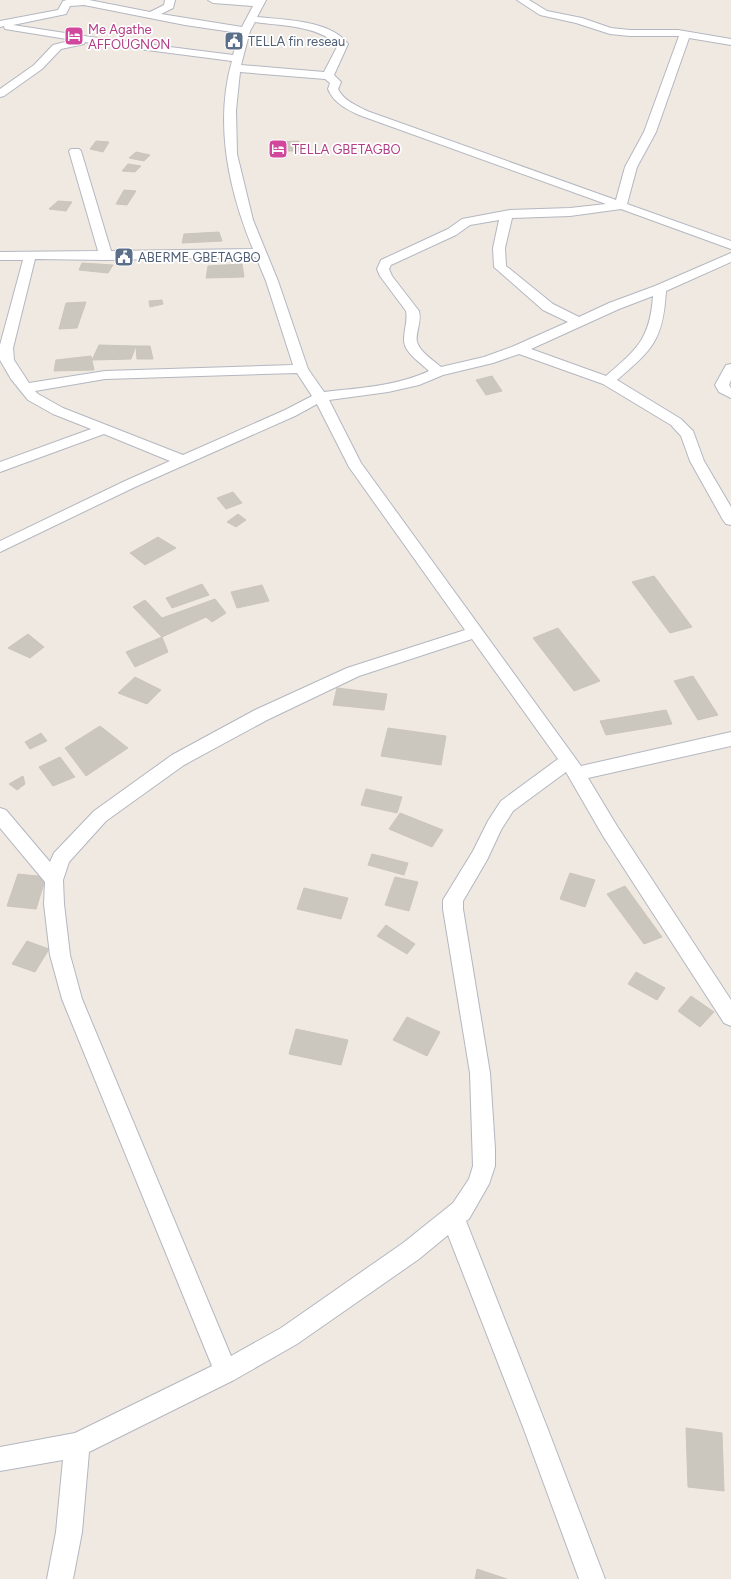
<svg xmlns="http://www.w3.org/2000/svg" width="731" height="1579" font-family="Figtree,sans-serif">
<rect width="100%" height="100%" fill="#efe9e1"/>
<path fill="#cbc7bf" stroke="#cbc5ba" d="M96 141 109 142 103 152 90 149Z
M299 141V151H277V142Z
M136 152 150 155 144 161 129 158Z
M128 164 141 166 135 172 122 171Z
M124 190 136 191 127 205 116 204Z
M58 201 72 202 66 211 49 209Z
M219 232 222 241 182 243 184 234Z
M82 263 113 265 108 273 79 270Z
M242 264 244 277 206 278 208 266Z
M162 300 163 304 150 307 149 301Z
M86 302 77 328 59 329 66 303Z
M99 345 136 346 131 359 92 360Z
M136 346H150L153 359H137Z
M91 356 94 370 54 371 56 360Z
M492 376 502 391 486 395 476 380Z
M233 492 242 503 226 509 217 498Z
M238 514 246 520 236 527 227 522Z
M158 537 176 548 145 565 130 553Z
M654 576 692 627 670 633 632 582Z
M202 584 209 595 172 608 166 598Z
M262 585 269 601 237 608 231 592Z
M215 599 226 613 212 622 206 617 162 637 133 607 145 600 162 618Z
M558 628 600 681 574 691 533 638Z
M28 634 44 647 30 658 8 648Z
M162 637 168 652 135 667 126 652Z
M693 676 718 715 698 720 674 681Z
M135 677 161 690 147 704 118 693Z
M337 688 387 694 384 710 333 705Z
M666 710 672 724 606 735 600 721Z
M100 726 128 748 86 776 65 748Z
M388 728 446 736 441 765 381 756Z
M41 733 47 741 30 749 25 742Z
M60 757 75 777 53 786 39 767Z
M23 776 25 784 17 790 9 784Z
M366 789 402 797 397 813 361 805Z
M400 813 443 830 432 847 389 829Z
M372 854 408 863 404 875 368 865Z
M570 873 595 880 585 907 560 899Z
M18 874 46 877 36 909 7 906Z
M395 877 418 882 409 911 385 905Z
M625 886 662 937 644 944 607 894Z
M304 888 348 898 341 919 297 909Z
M386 925 415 944 407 954 377 936Z
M27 941 49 949 35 972 12 964Z
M636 972 665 988 657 1000 628 984Z
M691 996 714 1012 700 1027 678 1011Z
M407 1017 440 1032 427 1056 393 1040Z
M296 1029 348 1040 341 1065 289 1054Z
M686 1428 722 1433 724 1491 688 1487Z
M477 1569 507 1579H475Z"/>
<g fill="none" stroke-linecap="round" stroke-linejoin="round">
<defs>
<path id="minor" d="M67 0H89L150 12 164 5 165 0H175L173 8 161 14 242 27 253 6 213 3 208 0H266L257 17C285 20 330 20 348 44L334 75 341 82 338 89C344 101 356 105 367 111L616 200 625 167 644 132 679 36H630L610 34 576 23 540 15 517 0H529L547 11 582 18 611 28 630 30H678L731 39V45L689 38 656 132 637 167 627 204 731 241V249L621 209 570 216 512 218 505 248 506 266 553 304 579 317 609 303 655 286 731 253V262L666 291C663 340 653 349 617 380L681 419 693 431 704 461 731 507V525L726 524 723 520 690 461 681 436 671 425 603 384 519 354 493 363 443 375 419 385 388 392 329 400 361 463 581 766 731 732V746L588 778 617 826 731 1000V1026L724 1023 603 836 566 772 513 811 501 830 487 860 463 901V909L490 1073 495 1149V1166L489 1184 469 1219 466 1221 547 1427 605 1579H579L523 1427 448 1235 419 1259 297 1344 234 1380 89 1452 82 1532 73 1579H47L56 1532 63 1460 0 1471V1447L75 1433 212 1366 62 999 50 955 44 904 45 882 0 828V808L6 810 50 862 54 853 94 811 172 755 255 710 347 668 465 630 349 467 317 404 295 416 135 487 0 552V541L125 481 170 461 104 434 0 472V462L91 429 53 414 28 400 11 379 0 360V345L23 260H0V252L98 251 69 151 71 149H79L81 151 111 251 253 249C229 191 214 124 232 61L85 42 84 44 61 49 42 69 4 96 0 97V89L34 65 53 45 73 40 5 29 4 26 0 27V21L58 10 63 1ZM84 5 185 25 239 33 233 55 91 37 13 25 66 14 70 6ZM255 22C282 26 316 25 338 45L324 72 241 65 250 31ZM240 72 325 79 330 83 328 89C334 103 346 109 359 115L606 204 570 208 510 210 462 219 448 229 381 260 377 269 380 276 406 311C408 321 404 329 404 339 403 352 421 363 429 371 397 386 359 388 324 392L308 369 278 281 253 220 237 154 236 110ZM499 220 493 248 494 267 543 310 568 322 514 346 484 357 441 367C433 360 420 352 417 342 415 333 422 322 419 311L392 276 389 269 391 265 456 235 470 225ZM256 257 266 281 293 365 105 371 29 383 14 360 13 348 35 259 106 260ZM653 296C650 339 637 349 606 376L531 349 619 309ZM297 373 312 396 285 410 183 455 63 408 38 394 35 391 105 379ZM472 639 558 759 501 801 488 821 473 851 443 900V909L470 1073 473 1166 469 1179 453 1203 403 1243 281 1328 231 1356 82 999 70 955 64 904 63 880 69 862 106 821 184 765 267 720 359 676Z
M731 364V380L729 385 731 388V398L719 392 715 385 726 365Z"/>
</defs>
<use href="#minor" stroke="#b4b7c1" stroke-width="2"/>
<use href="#minor" fill="#fff" fill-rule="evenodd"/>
</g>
<defs>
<symbol id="hotel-square" viewBox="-11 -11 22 22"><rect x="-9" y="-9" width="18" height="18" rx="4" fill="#d1479c" stroke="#fff"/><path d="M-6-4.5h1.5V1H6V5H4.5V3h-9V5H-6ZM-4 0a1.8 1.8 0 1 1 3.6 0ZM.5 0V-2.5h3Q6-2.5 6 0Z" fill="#fff"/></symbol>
<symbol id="civic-square" viewBox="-11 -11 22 22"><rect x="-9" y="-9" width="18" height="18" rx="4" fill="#5c6f8a" stroke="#fff"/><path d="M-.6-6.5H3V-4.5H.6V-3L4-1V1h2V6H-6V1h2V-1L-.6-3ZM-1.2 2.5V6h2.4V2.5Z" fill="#fff"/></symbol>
</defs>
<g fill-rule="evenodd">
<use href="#hotel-square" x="63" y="25" width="22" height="22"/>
<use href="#civic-square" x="223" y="30" width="22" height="22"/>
<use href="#hotel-square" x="267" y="138" width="22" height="22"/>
<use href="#civic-square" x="113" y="246" width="22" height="22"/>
</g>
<g text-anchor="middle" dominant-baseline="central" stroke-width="3.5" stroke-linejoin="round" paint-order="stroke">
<g font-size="13" fill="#b23c85" stroke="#fff" text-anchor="start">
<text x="88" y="29">Me Agathe<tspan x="88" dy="15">AFFOUGNON</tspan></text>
<text x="292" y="149">TELLA GBETAGBO</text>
</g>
<g font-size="13" fill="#4e5e75" stroke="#fff" text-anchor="start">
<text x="248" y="41">TELLA fin reseau</text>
<text x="138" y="257">ABERME GBETAGBO</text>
</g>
</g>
</svg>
